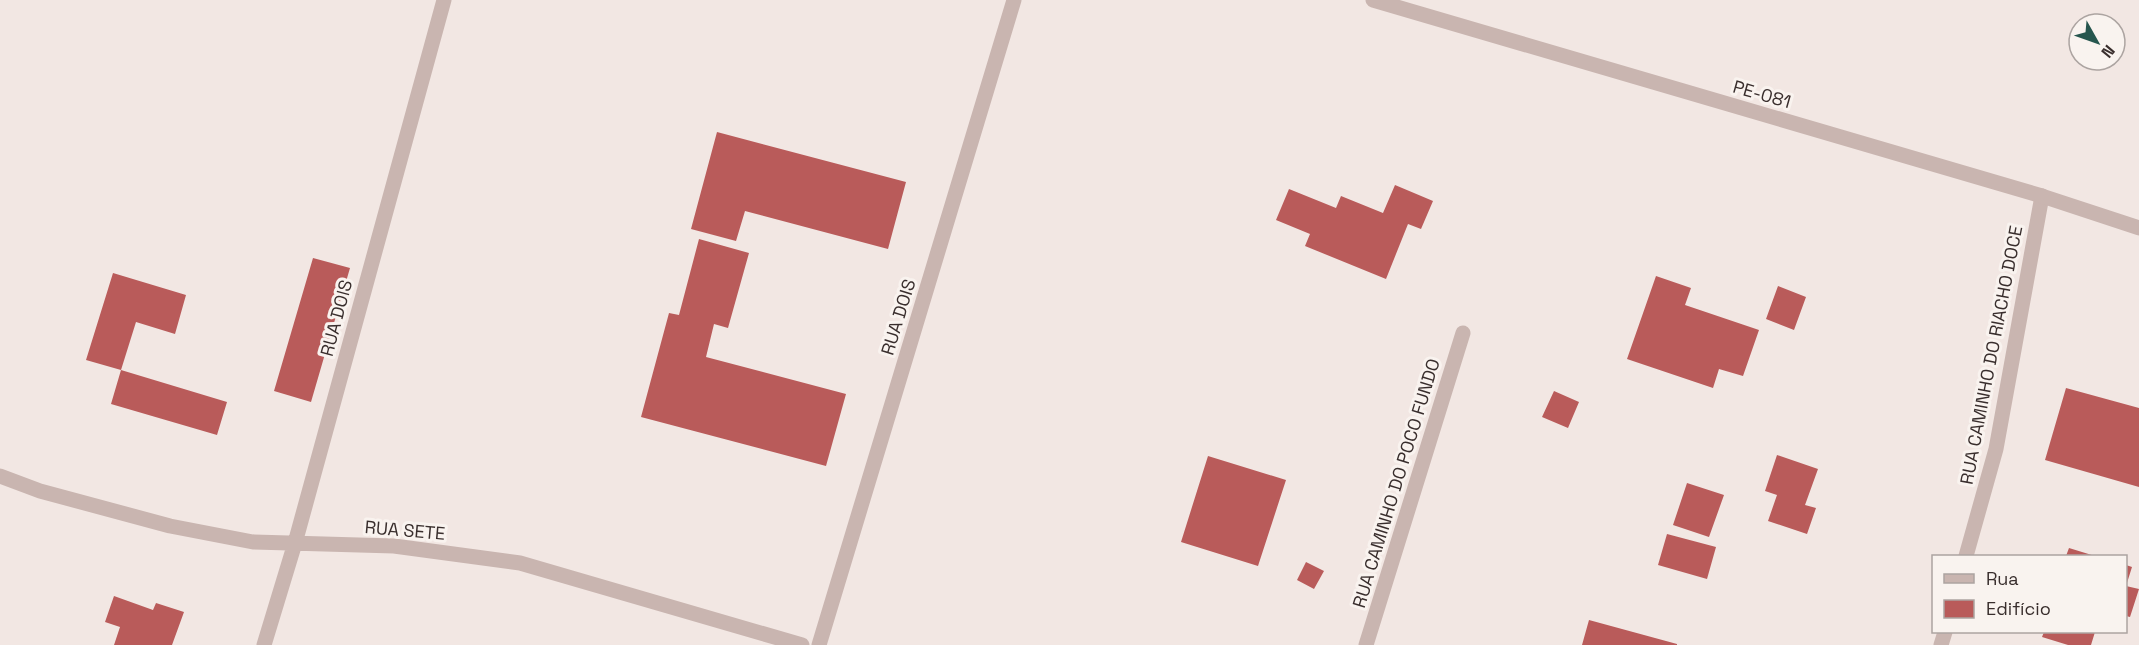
<svg xmlns="http://www.w3.org/2000/svg" width="2139" height="645" font-family="'Space Grotesk',sans-serif">
<rect width="100%" height="100%" fill="#f2e7e3"/>
<path fill="#b95b5a" d="M717 132 906 182 888 249 745 211 736 241 691 229Z
M1395 185 1433 201 1421 229 1408 224 1386 279 1305 246 1310 234 1276 220 1289 189 1336 208 1341 196 1383 213Z
M699 239 749 253 728 328 714 324 706 357 846 394 826 466 641 417 669 313 679 315Z
M313 258 350 268 311 402 274 391Z
M113 273 186 295 175 334 136 322 121 370 86 360Z
M1656 276 1691 288 1685 305 1759 330 1743 376 1719 369 1713 388 1627 359Z
M1778 286 1806 297 1794 330 1766 319Z
M121 370 227 402 217 435 111 404Z
M2066 388 2139 408V487L2045 460Z
M1554 391 1579 402 1568 428 1542 417Z
M1777 455 1818 469 1805 505 1816 508 1807 534 1768 521 1777 495 1765 491Z
M1208 456 1286 480 1258 566 1181 542Z
M1687 483 1724 495 1709 537 1673 525Z
M1667 534 1716 547 1707 579 1658 565Z
M2069 548 2095 556H2066Z
M1306 562 1324 571 1314 589 1297 580Z
M2126 565 2132 567 2126 586 2139 589 2130 617 2126 616Z
M114 596 153 610 156 603 184 612 172 645H114L120 627 105 622Z
M1589 620 1677 644V645H1582Z
M2044 632H2095L2091 645H2068L2042 637Z"/>
<g fill="none" stroke-linecap="round" stroke-linejoin="round">
<path stroke="#c9b5b0" stroke-width="15" d="M0 476 40 491 170 526 253 542 394 546 520 563 802 645
M1966 556 1996 449 2042 196
M264 645 295 543 444 0
M819 645 1014 0
M1366 645 1463 333
M1941 645 1945 632"/>
<path stroke="#c9b5b0" stroke-width="15" d="M1373 0 2042 196 2139 228"/>
</g>
<g text-anchor="middle" dominant-baseline="central" stroke-width="6" stroke-linejoin="round" paint-order="stroke">
<g font-size="18" fill="#392e2d" stroke="#f9f3ef">
<text transform="translate(1762 94) rotate(16)">PE-081</text>
<text transform="translate(898 317) rotate(-73)">RUA DOIS</text>
<text transform="translate(336 318) rotate(-75)">RUA DOIS</text>
<text transform="translate(1991 355) rotate(-79)">RUA CAMINHO DO RIACHO DOCE</text>
<text transform="translate(1396 483) rotate(-73)">RUA CAMINHO DO POCO FUNDO</text>
<text transform="translate(405 530) rotate(5)">RUA SETE</text>
</g>
</g>
<rect x="1932" y="555" width="195" height="78" fill="#f9f3ef" stroke="#aca4a1" stroke-width="1.5"/>
<rect x="1944" y="574" width="30" height="9" fill="#c9b5b0" stroke="#aca4a1" stroke-width="1.5"/>
<text x="1986" y="585" font-size="18" fill="#392e2d">Rua</text>
<rect x="1944" y="600" width="30" height="18" fill="#b95b5a" stroke="#aca4a1" stroke-width="1.5"/>
<text x="1986" y="615" font-size="18" fill="#392e2d">Edifício</text>
<g transform="translate(2097 42) rotate(130)"><circle r="28" fill="#f9f3ef" stroke="#aca4a1" stroke-width="1.5"/>
<path d="M0-4.5L10 22L0 15L-10 22Z" fill="#26564e"/>
<text y="-9" font-size="16" font-weight="bold" text-anchor="middle" fill="#392e2d">N</text>
</g>
</svg>
